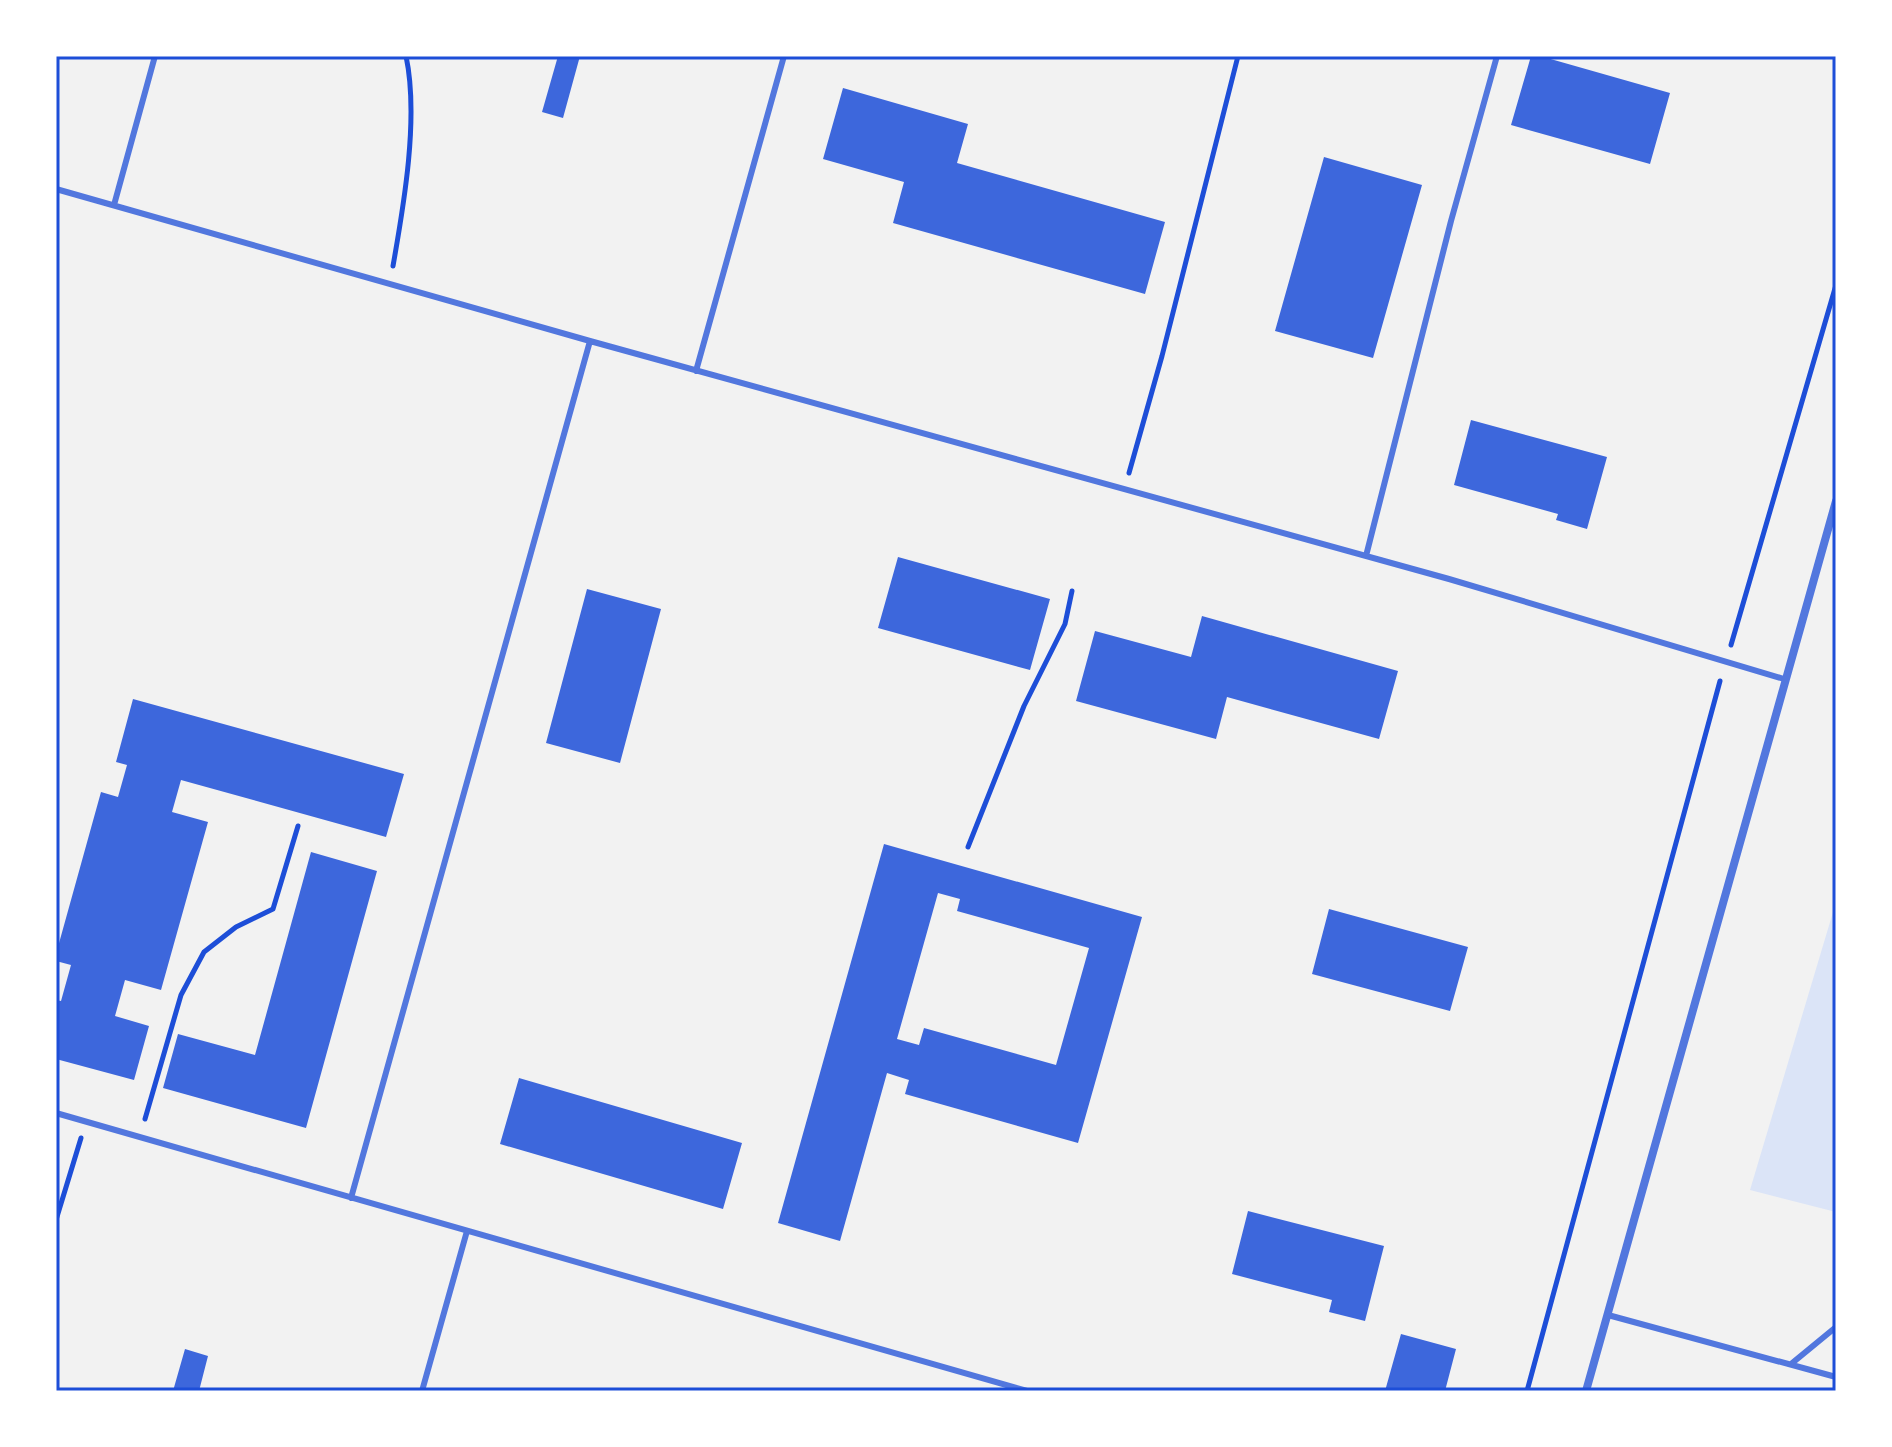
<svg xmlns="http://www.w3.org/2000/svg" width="1892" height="1447" font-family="'PT Sans Narrow',sans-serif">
<rect width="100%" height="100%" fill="#f2f2f2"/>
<path fill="#dbe4f7" d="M1836 902V1212L1750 1190Z"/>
<path fill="#3d67dc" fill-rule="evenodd" d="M558 56H580L563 118 542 112Z
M1531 56H1540L1670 93 1650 164 1511 125Z
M843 88 968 124 957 163 1165 222 1145 294 893 223 904 182 823 159Z
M1324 157 1422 185 1373 358 1275 331Z
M1471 420 1607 457 1587 529 1556 520 1558 514 1454 485Z
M898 557 1050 599 1030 670 878 628Z
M587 589 661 609 620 763 546 743Z
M1202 616 1398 671 1379 739 1227 697 1216 739 1076 701 1095 631 1191 657Z
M133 699 404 774 386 837 181 780 172 812 208 822 161 990 125 980 115 1016 149 1026 134 1080 56 1059V1000L61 1001 71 965 56 961V954L101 792 118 797 127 765 116 762Z
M884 844 1142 917 1078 1143 905 1094 909 1080 887 1073 840 1241 778 1223ZM938 893 960 899 957 911 1089 948 1056 1065 924 1028 919 1045 897 1039Z
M311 852 377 871 306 1128 163 1088 178 1034 255 1055Z
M1329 909 1468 947 1450 1011 1312 974Z
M519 1078 742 1143 723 1209 500 1144Z
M1248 1211 1384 1246 1365 1321 1329 1312 1332 1300 1232 1274Z
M1401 1334 1456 1349 1445 1391H1385Z
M185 1349 208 1356 199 1391H173Z"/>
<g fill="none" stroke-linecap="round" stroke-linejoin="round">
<path stroke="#1d4ed8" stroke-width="5" d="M393 266C404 204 419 117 406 56
M1129 473 1162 356 1238 56
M1731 645 1836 285
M968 847 1024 706 1065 624 1072 591
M145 1119 181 995 204 952 236 927 273 909 298 826
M56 1220 81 1138
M1527 1391 1720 681"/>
<path stroke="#5277de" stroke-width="6" d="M56 189 590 341 1449 579 1784 679
M114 205 155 56
M696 371 784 56
M1366 556 1451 221 1497 56
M56 1113 1027 1391
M351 1198 590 341
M1608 1315 1836 1377
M1791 1364 1836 1327
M422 1391 467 1231"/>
<path stroke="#5277de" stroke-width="8" d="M1586 1391 1836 501"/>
</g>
<rect width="1892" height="1447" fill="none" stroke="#ffffff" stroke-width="116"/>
<rect x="58" y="58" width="1776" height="1331" fill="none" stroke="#1d4ed8" stroke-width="3"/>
</svg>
